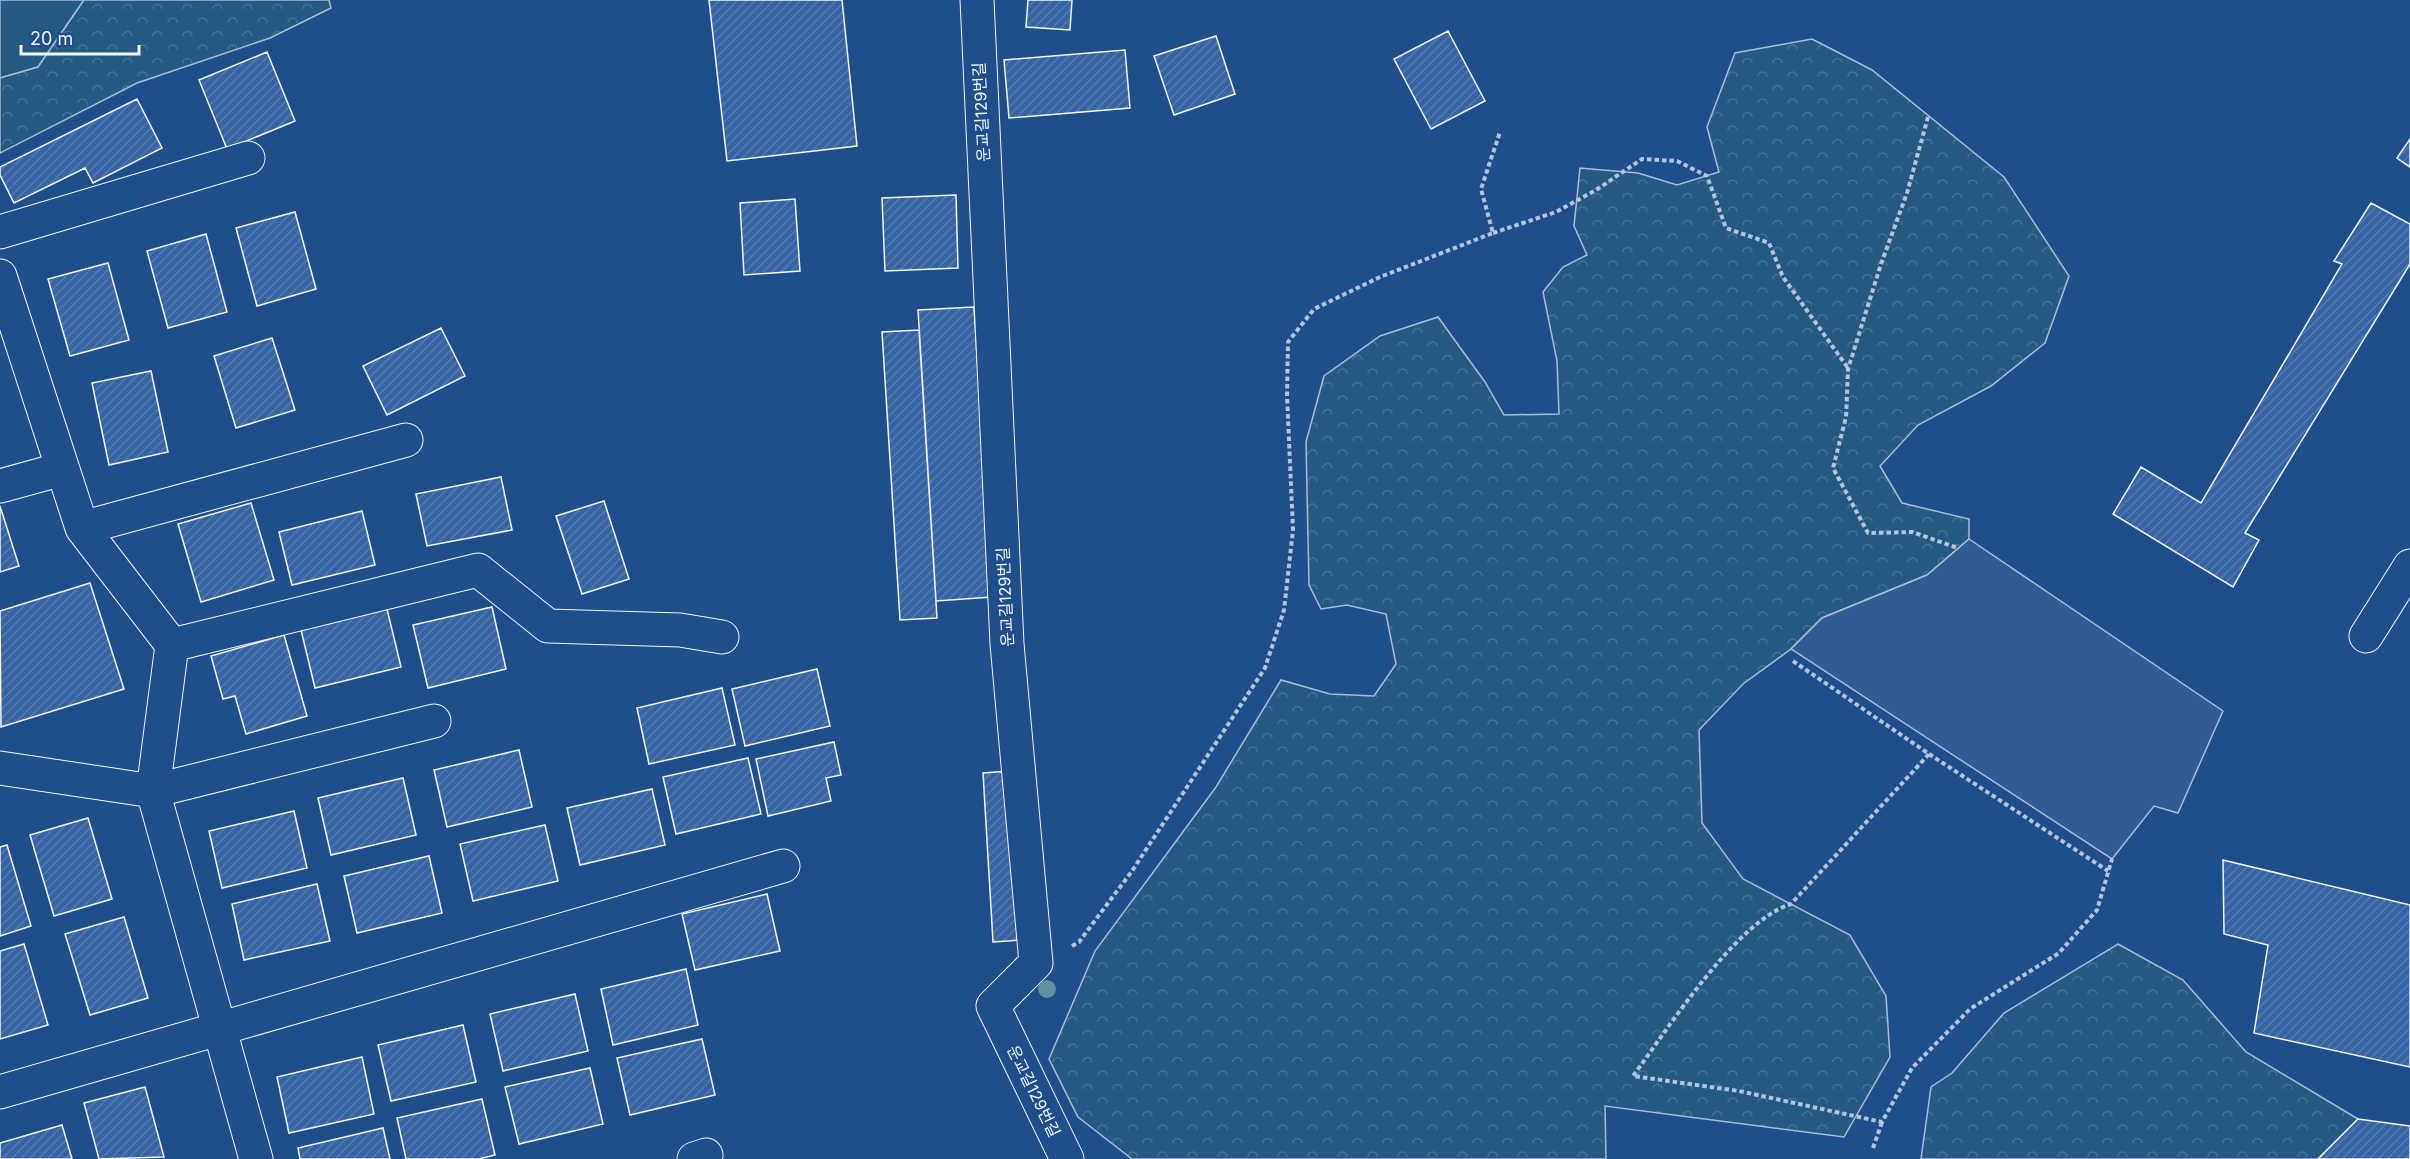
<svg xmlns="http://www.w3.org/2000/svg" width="2410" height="1159" font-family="Inter,'Noto Sans KR',sans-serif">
<defs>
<pattern id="forest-crowns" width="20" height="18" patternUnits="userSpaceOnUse" patternTransform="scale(1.5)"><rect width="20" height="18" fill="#245a82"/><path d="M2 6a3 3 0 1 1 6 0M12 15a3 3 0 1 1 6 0" fill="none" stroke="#447295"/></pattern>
<pattern id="building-hatch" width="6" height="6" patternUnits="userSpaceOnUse" patternTransform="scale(1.5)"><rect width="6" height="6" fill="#3563a3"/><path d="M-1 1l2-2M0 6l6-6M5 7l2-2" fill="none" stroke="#537ab1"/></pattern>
</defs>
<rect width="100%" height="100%" fill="#1f4e8c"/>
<path fill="#245a82" stroke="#a8bbd7" stroke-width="1.5" d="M0 0H84L38 67 0 78Z"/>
<path fill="url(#forest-crowns)" stroke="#a8bbd7" stroke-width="1.5" d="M84 0H329L331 8 270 38 137 83 0 153V78L38 67Z
M1812 39 1872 70 2004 177 2069 276 2045 343 1991 386 1918 425 1880 466 1902 503 1969 519V539L1927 575 1822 618 1791 649 1743 684 1699 730 1702 823 1743 879 1850 935 1886 996 1890 1057 1844 1137 1605 1106 1606 1159H1132L1078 1117 1049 1059 1095 951 1216 787 1281 680 1330 694 1374 696 1396 664 1386 614 1347 605 1321 609 1309 585 1306 442 1324 376 1380 336 1438 317 1485 382 1504 415 1559 414 1557 361 1543 292 1563 267 1587 255 1574 226 1580 168 1638 173 1677 185 1719 172 1707 127 1735 53Z
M2118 944 2183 980 2246 1052 2358 1119 2318 1159H1921L1931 1087 1952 1073 2004 1013Z"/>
<path fill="#305b95" stroke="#a8bbd7" stroke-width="1.5" d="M1969 539 2223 711 2178 813 2154 806 2112 859 1791 649 1822 618 1927 575Z"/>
<path fill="url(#building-hatch)" stroke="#f2f6ff" stroke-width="1.5" d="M709 0H842L857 146 727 161Z
M1028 0H1072L1070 30 1026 27Z
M1448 31 1485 101 1431 129 1394 59Z
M1216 36 1235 94 1174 115 1154 56Z
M1125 50 1130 108 1009 118 1004 60Z
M267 52 295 121 227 149 199 80Z
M137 99 162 148 93 183 85 168 14 203 0 175V167Z
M2410 139V167L2397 158Z
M956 195 958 268 885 271 882 198Z
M795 199 800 271 744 275 740 203Z
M2371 203 2410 224V264L2245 533 2259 540 2233 587 2113 514 2141 467 2201 503 2342 264 2334 261Z
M295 212 316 289 257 306 236 228Z
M206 234 227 312 168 328 147 251Z
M108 263 129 340 70 356 48 279Z
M974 307 992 597 936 601 918 310Z
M441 328 465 376 387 415 363 366Z
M919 330 937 618 900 620 882 332Z
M272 338 295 410 236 428 214 356Z
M151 371 168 452 109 465 92 383Z
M501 477 512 530 427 546 416 494Z
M604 501 629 579 582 594 556 516Z
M251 503 274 580 201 602 178 524Z
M0 506 19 566 0 572Z
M362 511 375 565 292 585 279 532Z
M90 583 124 689 1 727 0 611Z
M492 607 506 669 428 688 413 625Z
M387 609 401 667 315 688 301 630Z
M284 635 307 716 246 734 235 696 223 699 211 656Z
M817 669 830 726 745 746 732 689Z
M722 688 735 745 649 764 637 708Z
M834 742 841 775 826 778 831 801 768 816 756 759Z
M519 750 532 807 447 827 434 770Z
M748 758 761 814 676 834 663 777Z
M1009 771 1020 940 993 942 983 773Z
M403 778 416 835 331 855 318 798Z
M652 789 665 845 580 865 567 808Z
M294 811 307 868 222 888 209 831Z
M88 818 112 899 54 916 30 835Z
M545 825 558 881 473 901 460 844Z
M7 845 31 926 0 936V847Z
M429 856 442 913 357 933 344 876Z
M2223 860 2410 905V1067L2254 1033 2268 945 2224 934Z
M317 884 330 941 244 960 232 904Z
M767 894 780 951 695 970 682 914Z
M124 917 148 998 90 1015 65 934Z
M24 944 48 1025 0 1039V951Z
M686 969 698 1025 613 1045 601 989Z
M575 994 588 1051 503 1071 490 1014Z
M463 1025 476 1082 391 1101 378 1045Z
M702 1039 715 1095 630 1115 617 1058Z
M362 1057 374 1114 289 1133 277 1077Z
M590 1068 603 1124 519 1144 505 1087Z
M145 1087 164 1157 99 1159 84 1103Z
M482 1099 495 1155 479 1159H406L397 1118Z
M2358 1119 2410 1126V1159H2318Z
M62 1125 72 1159H0V1143Z
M383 1128 390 1159H300L298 1148Z"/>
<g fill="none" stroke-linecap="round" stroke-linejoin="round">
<defs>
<path id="street" d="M977 0 1007 644 1036 963 993 1006 1067 1159
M0 232 248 158
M0 276 82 528 172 645 153 791 256 1159
M0 486 62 469
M82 528 406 440
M2366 636 2410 566
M172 645 478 570 548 626 680 630 722 637
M0 768 153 791 434 721
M0 1092 783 866
M694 1159 706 1155"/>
</defs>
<use href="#street" stroke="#f2f6ff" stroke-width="35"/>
<path stroke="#b3c4dc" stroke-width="4" stroke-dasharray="4.5 3" stroke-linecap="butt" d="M1928 117 1907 193 1881 264 1848 369 1846 417 1833 468 1868 533 1912 532 1958 548
M1493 233 1556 212 1596 190 1642 159 1677 161 1707 176 1726 228 1769 243 1783 277 1848 368
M1793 661 1929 754 1791 904C1736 921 1668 1029 1633 1076L1739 1091 1882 1122 1912 1068 1970 1009 2059 953 2097 910 2112 859
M1929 754 2108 871
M1072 946 1079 942 1132 871 1265 668 1284 610 1293 530 1287 395 1288 342 1314 309 1380 277 1493 233 1481 189 1500 132
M1873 1148 1882 1122"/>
<use href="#street" stroke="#1f4e8c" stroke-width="33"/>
</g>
<circle fill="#61919a" cx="1047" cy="989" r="9"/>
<g text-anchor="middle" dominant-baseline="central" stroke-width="4.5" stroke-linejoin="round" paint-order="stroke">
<g font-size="16" fill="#f2f6ff" stroke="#1f4e8c">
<text transform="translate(981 112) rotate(-93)">운교길129번길</text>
<text transform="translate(1005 597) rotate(-93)">운교길129번길</text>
<text transform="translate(1034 1091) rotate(64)">운교길129번길</text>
</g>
</g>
<path d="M21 45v9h118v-9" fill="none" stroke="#f2f6ff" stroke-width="3"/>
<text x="30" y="45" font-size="18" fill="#f2f6ff" stroke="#1f4e8c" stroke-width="4.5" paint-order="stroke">20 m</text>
</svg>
